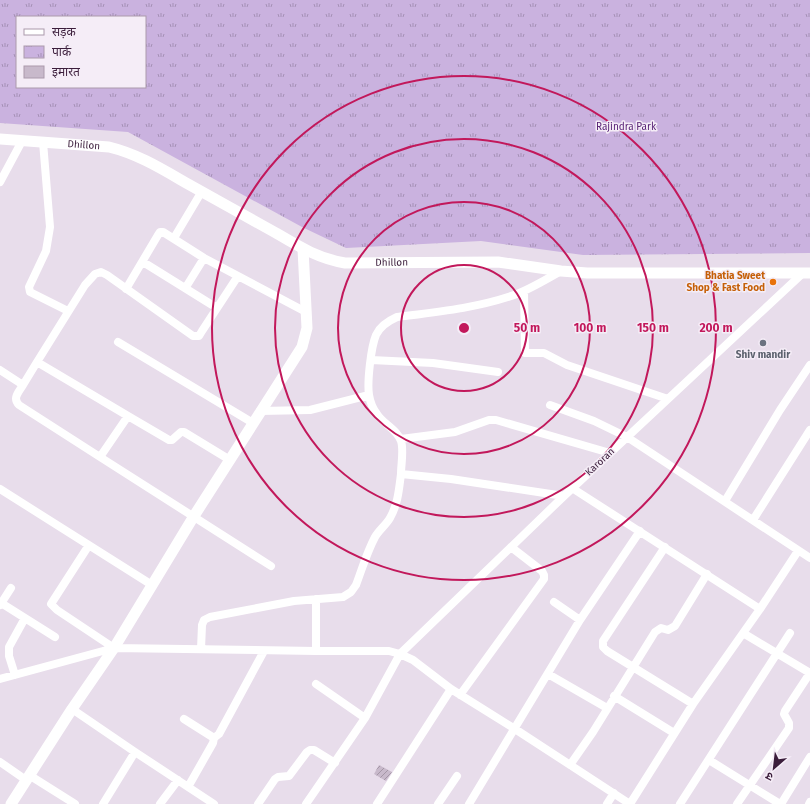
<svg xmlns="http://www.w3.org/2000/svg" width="810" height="804" font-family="'Fira Sans','Noto Sans Devanagari',sans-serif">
<defs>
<pattern id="park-tufts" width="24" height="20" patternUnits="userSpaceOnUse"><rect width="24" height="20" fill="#cab2df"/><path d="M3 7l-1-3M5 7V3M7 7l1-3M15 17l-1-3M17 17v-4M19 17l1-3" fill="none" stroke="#a590b6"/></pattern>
<pattern id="building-hatch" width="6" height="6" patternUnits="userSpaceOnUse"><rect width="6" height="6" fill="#c8b9cb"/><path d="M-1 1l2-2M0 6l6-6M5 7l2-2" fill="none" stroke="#a496a6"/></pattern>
</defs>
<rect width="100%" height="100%" fill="#e8ddeb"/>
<path fill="url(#park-tufts)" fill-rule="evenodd" d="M0 0H810V253L583 255 481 241 346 248 302 227 128 132 0 123ZM17 17H145V87H17Z"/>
<path fill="url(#building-hatch)" d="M379 765 392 772 386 781 374 774Z"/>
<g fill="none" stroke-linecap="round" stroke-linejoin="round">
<path stroke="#fff" stroke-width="8" d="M43 142 50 227 46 251 29 287 30 292 68 311
M0 182 22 141
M174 238 202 191
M143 262 217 308
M186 287 204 258
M126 289 158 235 160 232H163L204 258 306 312
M524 291 525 353H544L567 365 668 399
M118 342 253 423
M371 360 433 363 498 372
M37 362 85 285 95 274 101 272 107 275 193 336H199L202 331 238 276
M0 370 23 385 37 362 128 416 100 457 271 566
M23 385C19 392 12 398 19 405L100 457
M550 405 594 421 627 437 810 558
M260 411 310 410 369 395
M128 416 169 440H172L181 432H184L230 460
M401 439 455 432 489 420H496L610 453
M401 474 451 479 564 496
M572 488 760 609
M0 489 152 585
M725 501 780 410 810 365
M753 520 810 430
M89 545 51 604 57 610 114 648
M665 547 603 641V647L607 651 693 704
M316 599V651
M554 602 580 620 640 531
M1 603 55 637
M0 605 11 588
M743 633 810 673
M201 649 202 625 204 620 210 617 294 601 343 597 351 592 356 585C362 569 367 552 375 537 379 530 386 525 390 518 398 504 399 489 401 474 401 464 404 450 401 441 397 429 383 424 377 414 373 409 370 401 369 395 367 382 371 347 376 335 380 326 388 321 397 317 437 312 478 308 517 294 532 288 547 279 561 271
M548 674 607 708
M15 675 9 656V647L25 618
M0 679 114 648 316 651H389L400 654 413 660 451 689 515 729 630 804
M316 684 365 718
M460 695 544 579V575L542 571 511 547
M614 696 674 733
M72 709 135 752 214 804
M184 719 214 738
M709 760 780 804
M0 762 26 780
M570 765 593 732 655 632 661 628 668 630 675 626 707 574
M29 775 75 804
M188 787 213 743 214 738 219 734 264 651
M103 804 135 752
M160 804 178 780
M258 804 275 779 278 777 289 776 307 752 310 750H314L335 763
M306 804 365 718 400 654 564 496 803 273
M377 804 451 689
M438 804 457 776
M469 804 580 620
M607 804 614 793
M630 804 693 704 760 609 798 551
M680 804 790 633
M737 804 789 728V723L784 714 785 711 810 673
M781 804 810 757
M809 804 810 802"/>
<g stroke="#fff" stroke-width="11">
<path id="s1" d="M0 139 109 147C138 154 162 169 188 184 217 200 247 217 276 233 298 246 319 259 345 263L498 262 561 271 587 273H810"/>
<path d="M11 804 72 709 114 648 194 516 302 347 307 328 303 249"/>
</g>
</g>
<g fill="none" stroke="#c2185b" stroke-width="2">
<circle cx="464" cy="328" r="63"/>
<circle cx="464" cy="328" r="126"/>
<circle cx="464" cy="328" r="189"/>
<circle cx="464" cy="328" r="252"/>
</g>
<circle fill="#e8710a" stroke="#f5edf7" stroke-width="1.5" cx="773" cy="282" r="4"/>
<circle fill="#6b7280" stroke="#f5edf7" stroke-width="1.5" cx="763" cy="343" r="4"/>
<g text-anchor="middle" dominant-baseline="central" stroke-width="3" stroke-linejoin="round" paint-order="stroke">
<g font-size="10" fill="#582376" stroke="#f5edf7">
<text x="626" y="127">Rajindra Park</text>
</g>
<g font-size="10" fill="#3b1d3b" stroke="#f5edf7">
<text stroke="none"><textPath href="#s1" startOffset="84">Dhillon</textPath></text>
<text stroke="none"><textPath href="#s1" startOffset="420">Dhillon</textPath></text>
<text transform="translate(600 462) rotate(-43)">Karoran</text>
</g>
<g font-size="10" font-weight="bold" fill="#c56008" stroke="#f5edf7" text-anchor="end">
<text x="765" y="276">Bhatia Sweet<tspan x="765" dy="12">Shop &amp; Fast Food</tspan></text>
</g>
<g font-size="10" font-weight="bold" fill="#5b616d" stroke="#f5edf7">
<text x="763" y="355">Shiv mandir</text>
</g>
</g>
<circle cx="464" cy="328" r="6" fill="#c2185b" stroke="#f5edf7" stroke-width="2"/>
<g font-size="12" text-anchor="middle" font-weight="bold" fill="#c2185b" stroke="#f5edf7" stroke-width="3" stroke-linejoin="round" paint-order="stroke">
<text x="527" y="332">50 m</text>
<text x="590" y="332">100 m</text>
<text x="653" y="332">150 m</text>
<text x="716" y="332">200 m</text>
</g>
<rect x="16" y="16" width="130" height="72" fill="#f5edf7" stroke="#ab9aac"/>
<rect x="24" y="29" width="20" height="6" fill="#ffffff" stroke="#ab9aac"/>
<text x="52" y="36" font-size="12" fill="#3b1d3b">सड़क</text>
<rect x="24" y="46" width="20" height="12" fill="url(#park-tufts)" stroke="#ab9aac"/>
<text x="52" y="56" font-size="12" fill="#3b1d3b">पार्क</text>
<rect x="24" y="66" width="20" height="12" fill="#c8b9cb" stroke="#ab9aac"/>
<text x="52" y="76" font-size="12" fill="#3b1d3b">इमारत</text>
<g transform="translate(774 768) rotate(208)" stroke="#f5edf7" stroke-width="3" paint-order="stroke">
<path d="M0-3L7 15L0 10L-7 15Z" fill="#3b1d3b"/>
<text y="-6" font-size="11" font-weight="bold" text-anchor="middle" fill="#3b1d3b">उ</text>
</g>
</svg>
